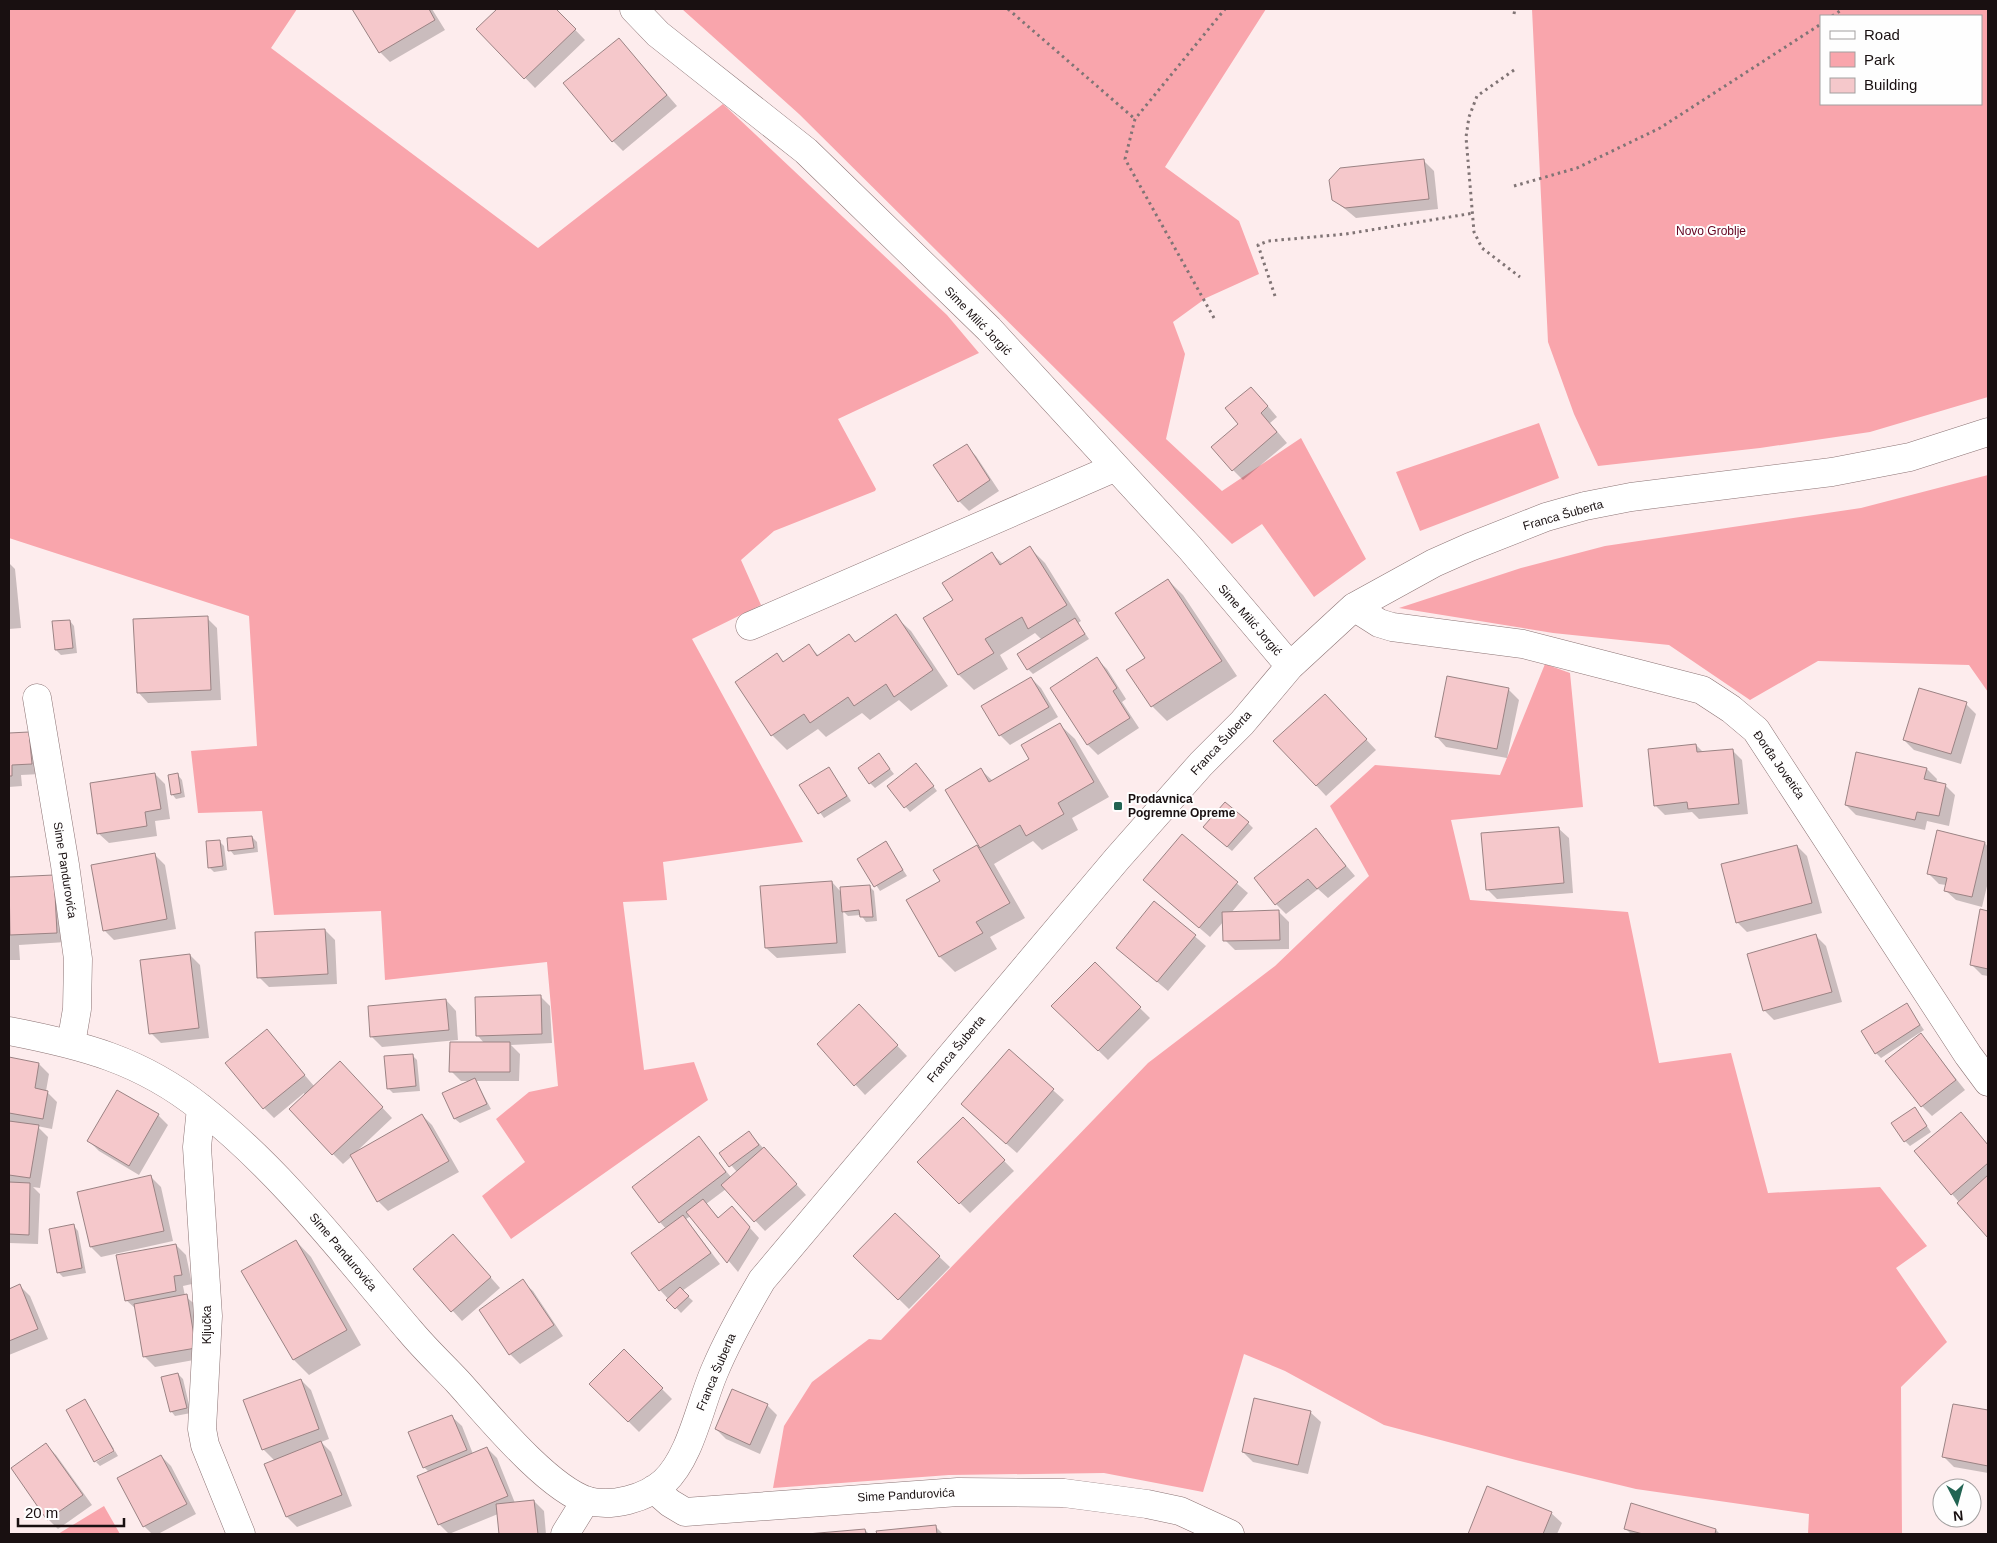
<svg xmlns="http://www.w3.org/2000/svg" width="1997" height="1543" font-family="Helvetica,sans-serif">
<rect width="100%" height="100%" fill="#fdeced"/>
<path fill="#f9a5ac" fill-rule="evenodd" d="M9 9H297L271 48 538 248 723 104 947 315 979 353 838 419 876 489 875 491 774 531 741 560 761 605 692 639 803 842 663 862 667 900 623 902 644 1070 694 1062 708 1100 511 1239 482 1196 525 1162 496 1119 529 1092 558 1086 547 962 385 980 381 911 274 915 262 811 198 813 191 751 257 746 249 616 9 538Z
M682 9H1266L1165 167 1239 221 1259 274 1206 298 1173 322 1185 354 1166 439 1222 491 1301 438 1366 559 1314 597 1262 524 1232 544 799 114Z
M1532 9H1988V397L1870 432 1760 448 1598 466 1574 414 1548 342ZM1821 16H1981V104H1821Z
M1539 423 1559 478 1420 531 1396 472Z
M1988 475V692L1969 665 1818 661 1750 700 1669 645 1553 633 1399 608 1521 568 1605 546 1861 508Z
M1545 664 1570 673 1583 807 1451 820 1470 900 1628 912 1659 1063 1731 1053 1768 1193 1880 1187 1927 1246 1896 1268 1947 1342 1901 1387 1902 1534H1808L1809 1514 1636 1489 1516 1460 1384 1425 1285 1371 1244 1354 1203 1492 1104 1473 949 1475 773 1488 784 1426 812 1382 869 1339 881 1340 1148 1063 1275 966 1369 876 1330 806 1375 765 1500 775Z
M104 1506 120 1534H58Z"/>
<path fill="#0003" d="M354 9H432L445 30 390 62 380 52Z
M498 9H555L585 40 535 88 478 29Z
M619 39 677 106 623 151 613 141Z
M1424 161 1434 171 1438 209 1356 218 1333 199Z
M1261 398 1277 417 1270 423 1287 443 1243 480 1233 470 1240 424Z
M966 446 976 456 999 491 969 511 959 501Z
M1030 548 1045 563 1081 621 1078 623 1089 639 1033 674 1028 669 1042 640 1035 633 1000 655 1008 669 974 690 959 675 924 619 954 601 992 554 1003 564Z
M9 563 15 569 21 628 9 629Z
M1168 580 1183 595 1237 676 1167 721 1152 706 1146 658Z
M895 616 911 631 948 686 911 711 899 700 870 720 862 713 826 737 818 729 787 750 772 735 777 655 785 663 809 646 819 656 849 635 856 643Z
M207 618 217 628 221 700 148 703 138 692Z
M70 621 74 626 77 653 61 655 56 650Z
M1097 659 1107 669 1126 699 1122 702 1139 728 1098 755 1088 745 1052 688Z
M1448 677 1509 690 1519 700 1507 758 1446 747 1436 736Z
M1031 678 1041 688 1058 717 1010 745 1000 735Z
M1966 704 1976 714 1961 764 1914 750 1904 740Z
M1334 705 1376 750 1326 796 1275 741Z
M1059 724 1075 739 1109 797 1072 818 1078 830 1042 850 1033 841 994 864 1025 918 990 937 997 949 955 972 940 957 908 900 942 881 935 870 979 845 981 770 993 781 1031 760Z
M28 733 38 743 41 774 21 775 22 786 9 787V734Z
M1696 745 1704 753 1732 750 1742 760 1748 814 1699 819 1692 812 1665 815 1655 805Z
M879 755 894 774 875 788 870 783Z
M829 768 851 801 824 818 801 786Z
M1927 769 1937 779 1936 783 1945 785 1955 795 1949 826 1927 821 1925 830 1856 815 1846 805Z
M921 770 937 791 910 812 888 786Z
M155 774 165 784 170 819 155 821 157 836 109 843 98 833Z
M178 775 182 780 185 797 176 799 172 794Z
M1248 823 1253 828 1232 851 1209 832Z
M1558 828 1569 838 1573 893 1497 899 1487 889Z
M1316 830 1355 876 1328 898 1318 889 1286 914 1276 904Z
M1938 832 1985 843 1988 847V882L1982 907 1956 900 1945 890 1946 885 1939 884 1928 873Z
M1182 836 1248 893 1231 913 1279 912 1289 922V949L1235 950 1225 940 1224 921 1210 937 1155 890Z
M252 837 257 842 258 852 234 855 230 850Z
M219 841 224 846 227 870 214 872 209 867Z
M886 843 907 876 880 891 859 859Z
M1797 846 1807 856 1822 913 1747 932 1737 922Z
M155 855 165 865 176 929 114 940 104 930Z
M53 876 66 942 19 945 20 960H9V878Z
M832 882 841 892 869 886 874 891 877 921 866 922 861 915 848 916 843 911 846 953 777 958 766 948Z
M1155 902 1206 946 1168 991 1117 948Z
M1981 911 1988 912V976L1982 975 1972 965Z
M325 930 335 940 337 984 269 987 259 977Z
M1816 936 1826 946 1842 1002 1774 1020 1764 1010Z
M190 955 200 965 209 1038 161 1043 151 1033Z
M1095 964 1150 1018 1108 1060 1053 1006Z
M540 996 550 1006 552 1043 511 1045 520 1054 519 1081H476L491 1109 460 1123 455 1119 444 1094 472 1081H461L451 1071 485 1044 478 1036Z
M446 1000 456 1011 458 1040 382 1047 372 1037 369 1007Z
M1906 1004 1924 1030 1881 1058 1876 1053Z
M869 1016 907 1056 865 1095 818 1044Z
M267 1031 314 1086 350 1073 392 1118 356 1152 422 1115 432 1125 459 1172 388 1211 378 1201 352 1156 343 1164 333 1154 304 1093 274 1118 264 1108Z
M1921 1035 1965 1090 1932 1116 1922 1106Z
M1009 1051 1064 1100 1017 1153 972 1114Z
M412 1055 417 1060 420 1091 393 1093 388 1088Z
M9 1058 39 1064 49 1074 46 1091 57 1102 52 1129 37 1126 48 1137 40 1188 33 1187 40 1194 38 1244 9 1243Z
M1919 1114 1931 1132 1910 1146 1905 1141Z
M158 1115 168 1125 139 1175 99 1151 89 1141Z
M963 1119 1014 1171 970 1213 919 1162Z
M1971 1124 1988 1145V1236L1952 1194Z
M753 1137 806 1195 765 1231 726 1189 706 1204 719 1218 732 1208 759 1238 738 1272 691 1216 686 1219 720 1264 682 1291 693 1301 681 1313 660 1290 666 1229 660 1222 698 1138 731 1177 737 1172 721 1153Z
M151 1177 161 1187 173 1241 101 1257 91 1247Z
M895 1215 950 1267 909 1309 855 1256Z
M74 1226 78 1231 86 1273 63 1277 58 1272Z
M296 1241 311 1257 361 1345 309 1375 294 1360Z
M176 1245 186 1255 192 1284 183 1286 185 1296 197 1306 205 1358 155 1367 145 1357 137 1310 126 1300Z
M463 1246 500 1288 462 1321 415 1269Z
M522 1281 533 1291 563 1336 520 1364 510 1354Z
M20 1286 30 1296 48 1339 9 1355V1290Z
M624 1351 672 1399 639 1432 591 1384Z
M178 1374 183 1379 191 1413 175 1416 171 1411Z
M301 1380 311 1390 329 1439 321 1442 331 1452 352 1506 297 1527 287 1517 266 1464 275 1461 263 1449Z
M85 1401 114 1449 95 1460Z
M767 1405 777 1415 760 1454 726 1439 716 1429Z
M1954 1405 1988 1411V1473L1954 1467 1944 1457Z
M1310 1412 1321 1422 1308 1474 1253 1462 1243 1452Z
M451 1416 462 1426 473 1454 487 1448 497 1458 515 1503 534 1501 544 1511 546 1534H500L498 1514 449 1534 439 1524 429 1472 424 1467Z
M46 1445 56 1455 92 1505 58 1529 48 1519Z
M115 1451 118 1456 100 1466 96 1462Z
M161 1456 171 1466 196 1514 158 1534H152L144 1526Z
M1488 1488 1551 1513 1562 1523 1557 1534H1469Z
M935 1526 943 1534H878V1532Z
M1625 1528 1716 1530 1720 1534H1631Z
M865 1530 869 1534H820Z"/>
<path fill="#f5c8cb" stroke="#9b8384" d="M352 9H429L435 20 379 53Z
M497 9H556L576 29 524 79 476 29Z
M619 38 667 95 612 142 563 83Z
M1424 159 1429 199 1345 208 1332 200 1329 180 1340 168Z
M1251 387 1268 406 1261 413 1277 432 1232 471 1211 447 1238 424 1225 408Z
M967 444 990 480 958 502 933 465Z
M1030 546 1067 605 1028 629 1022 617 985 639 994 653 958 675 923 618 953 600 942 583 992 552 1000 565Z
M1168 579 1222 661 1151 707 1126 670 1145 658 1115 613Z
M896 614 933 670 894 697 886 684 854 706 848 697 810 723 804 714 771 736 735 682 777 653 783 662 809 644 817 656 849 634 855 642Z
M208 616 211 690 137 693 133 619Z
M1075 618 1085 634 1027 670 1017 654Z
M70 620 73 648 55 650 52 621Z
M1097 657 1117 688 1113 691 1130 718 1087 745 1050 688Z
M1447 676 1509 688 1497 749 1435 737Z
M1031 677 1049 707 999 736 981 706Z
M1919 688 1967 702 1951 754 1903 740Z
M1325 694 1367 739 1316 786 1273 741Z
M1060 723 1094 782 1058 803 1064 814 1026 836 1020 825 980 848 945 790 981 768 989 782 1029 759 1021 745Z
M29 732 32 764 12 765V776H9V733Z
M1696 744 1697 752 1733 749 1739 804 1688 809 1687 802 1654 806 1648 749Z
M1856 752 1927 768 1924 779 1946 784 1939 816 1917 812 1915 820 1845 805Z
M879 753 890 769 869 784 858 768Z
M916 763 934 786 904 808 887 786Z
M829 767 847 796 818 814 799 785Z
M155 773 161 809 145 812 147 826 97 834 90 783Z
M178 773 181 793 171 795 168 775Z
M1225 802 1249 822 1227 847 1203 827Z
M1559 827 1564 883 1486 890 1481 833Z
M1316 828 1346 866 1317 889 1308 879 1275 905 1254 878Z
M1937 830 1985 842 1972 897 1944 891 1947 878 1927 874Z
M1182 834 1238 882 1199 928 1143 880Z
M252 836 254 848 228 851 227 838Z
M220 840 223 866 208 868 206 841Z
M886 841 903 870 874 887 857 859Z
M977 845 1010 903 976 922 983 933 939 957 906 900 940 881 933 870Z
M1797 845 1812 903 1736 923 1721 864Z
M155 853 167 919 103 931 91 865Z
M54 875 57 933 10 935 9 877Z
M832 881 837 943 765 948 760 886Z
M870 885 873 917H860L859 910 842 912 840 887Z
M1154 901 1196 935 1157 982 1116 948Z
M1980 909 1988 911V969L1970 965Z
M1279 910 1280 940 1223 941 1222 912Z
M325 929 328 974 257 978 255 932Z
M1816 934 1832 992 1763 1011 1747 954Z
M190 954 199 1028 149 1034 140 960Z
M1095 962 1141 1007 1098 1051 1051 1006Z
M541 995 542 1034 476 1036 475 997Z
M446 999 449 1030 370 1037 368 1006Z
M1907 1003 1920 1025 1875 1054 1861 1031Z
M859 1004 898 1045 854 1086 817 1044Z
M267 1029 305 1075 263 1109 225 1063Z
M1921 1033 1956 1080 1921 1107 1885 1061Z
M450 1042H510V1072H449Z
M1009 1049 1054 1089 1006 1144 961 1104Z
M413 1054 416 1086 387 1089 384 1056Z
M9 1057 39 1063 35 1088 48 1091 43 1119 9 1113Z
M340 1061 383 1107 332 1155 289 1109Z
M475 1078 487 1104 454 1119 442 1093Z
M117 1090 159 1114 129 1166 87 1141Z
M1915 1107 1927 1126 1904 1142 1891 1123Z
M1961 1112 1988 1145V1163L1951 1195 1914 1151Z
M422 1114 449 1161 377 1202 350 1155Z
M963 1117 1005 1160 959 1204 917 1162Z
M9 1121 39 1125 30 1178 9 1175Z
M749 1131 759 1145 729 1167 719 1153Z
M699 1136 726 1172 659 1223 632 1187Z
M764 1147 797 1184 754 1222 721 1185Z
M151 1175 164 1231 90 1247 77 1192Z
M1988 1175V1238L1957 1203Z
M9 1182 30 1183 29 1235 9 1234Z
M703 1199 718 1218 732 1206 750 1227 727 1263 686 1212Z
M895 1213 940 1256 898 1300 853 1256Z
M683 1215 711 1253 659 1291 631 1253Z
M74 1224 82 1268 57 1273 49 1229Z
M453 1234 491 1277 451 1312 413 1269Z
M296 1240 347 1330 293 1360 241 1271Z
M176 1244 182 1275 174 1276 176 1291 125 1301 116 1255Z
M523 1279 554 1325 509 1355 479 1310Z
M20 1284 38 1329 9 1341V1289Z
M680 1287 689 1296 675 1309 666 1300Z
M187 1294 196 1348 143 1357 134 1304Z
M624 1349 663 1388 628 1422 589 1384Z
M178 1373 187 1408 170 1412 161 1377Z
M301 1379 319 1429 262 1450 243 1400Z
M732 1389 768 1404 750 1445 715 1429Z
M1254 1398 1311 1411 1298 1465 1242 1452Z
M85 1399 114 1451 94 1462 66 1410Z
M1953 1404 1988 1410V1466L1942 1457Z
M452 1415 467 1450 423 1468 408 1432Z
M321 1441 342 1495 286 1517 264 1464Z
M46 1443 83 1495 47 1520 11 1468Z
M487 1447 508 1496 438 1525 417 1476Z
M161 1455 187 1504 143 1527 117 1478Z
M1487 1486 1552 1512 1543 1534H1468Z
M534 1500 538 1534H499L496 1504Z
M1631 1503 1716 1529 1715 1534H1643L1624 1529Z
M936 1525 937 1534H877L876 1531Z
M865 1529 866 1534H807Z"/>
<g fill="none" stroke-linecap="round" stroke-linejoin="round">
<defs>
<path id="street" d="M634 9 658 34 806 151 989 329 1190 548 1290 666
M1354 607 1379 623 1392 627 1523 644 1702 690 1731 709 1756 730 1968 1055 1988 1082
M750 626 1114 468
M37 698 65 865 78 959 77 1009 71 1044
M9 1031C82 1045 141 1060 201 1108 282 1172 343 1253 410 1331 425 1349 442 1365 458 1382 487 1414 547 1488 588 1501 612 1507 645 1499 664 1482 691 1457 700 1404 715 1370 728 1339 745 1309 762 1280L1117 859 1201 764 1242 723 1290 666 1354 607 1434 563 1470 547 1546 517 1585 506 1631 497 1832 472 1910 457 1988 432
M201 1108 197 1147 208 1316 202 1429 205 1445 241 1534
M654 1489 670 1503 685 1512 958 1492 1064 1493 1147 1504 1180 1511 1230 1534
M565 1534 586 1500"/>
</defs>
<use href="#street" stroke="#8c7475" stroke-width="29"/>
<path stroke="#807475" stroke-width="3" stroke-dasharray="2.5 4" stroke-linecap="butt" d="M1008 9 1135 119
M1514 14 1515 9
M1832 16 1843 9
M1514 70 1477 96 1469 117 1466 137 1474 232 1482 248 1520 277
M1514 186 1577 168 1660 128 1821 24
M1275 296 1258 245 1268 241 1346 234 1474 213
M1214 318 1125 159 1135 119 1225 9"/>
<use href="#street" stroke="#fff" stroke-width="28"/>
</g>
<rect fill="#226453" stroke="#fefefe" stroke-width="2" x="1113" y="801" width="10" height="10" rx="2.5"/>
<g text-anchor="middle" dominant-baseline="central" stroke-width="4" stroke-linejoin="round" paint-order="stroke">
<g font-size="12" fill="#650320" stroke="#fefefe">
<text x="1711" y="231">Novo Groblje</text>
</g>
<g font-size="12" fill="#191011" stroke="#fefefe">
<text transform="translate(978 321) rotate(46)">Sime Milić Jorgić</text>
<text transform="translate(1563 515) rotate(-16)">Franca Šuberta</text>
<text transform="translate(1250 620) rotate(49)">Sime Milić Jorgić</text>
<text transform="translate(1221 743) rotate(-47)">Franca Šuberta</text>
<text transform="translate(1779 765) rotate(55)">Đorđa Jovetića</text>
<text transform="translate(65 870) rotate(81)">Sime Pandurovića</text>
<text transform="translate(956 1049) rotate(-50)">Franca Šuberta</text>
<text transform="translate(343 1252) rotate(50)">Sime Pandurovića</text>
<text transform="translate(207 1325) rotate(-90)">Ključka</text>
<text transform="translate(716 1372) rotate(-67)">Franca Šuberta</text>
<text transform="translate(906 1495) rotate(-3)">Sime Pandurovića</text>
</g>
<g font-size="12" font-weight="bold" fill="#191011" stroke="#fefefe" text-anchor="start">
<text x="1128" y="799">Prodavnica<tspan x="1128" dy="14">Pogremne Opreme</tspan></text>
</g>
</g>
<rect width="1997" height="1543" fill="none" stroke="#191011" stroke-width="20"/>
<rect x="1820" y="15" width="162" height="90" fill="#fefefe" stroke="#a29f9f"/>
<rect x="1830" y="31" width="25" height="8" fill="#ffffff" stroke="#a29f9f"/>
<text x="1864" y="40" font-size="15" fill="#191011">Road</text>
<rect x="1830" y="52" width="25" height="15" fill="#f9a5ac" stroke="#a29f9f"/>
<text x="1864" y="65" font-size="15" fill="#191011">Park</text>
<rect x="1830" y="78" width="25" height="15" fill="#f5c8cb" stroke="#a29f9f"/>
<text x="1864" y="90" font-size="15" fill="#191011">Building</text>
<g transform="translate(1957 1503) rotate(174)"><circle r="24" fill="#fefefe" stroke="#a29f9f"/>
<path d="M0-4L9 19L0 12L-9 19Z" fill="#226453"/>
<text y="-8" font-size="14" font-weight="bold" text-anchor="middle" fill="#191011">N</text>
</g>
<path d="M18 1518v8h106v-8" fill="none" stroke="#191011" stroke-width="2.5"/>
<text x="25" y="1518" font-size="15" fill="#191011" stroke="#fefefe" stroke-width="4" paint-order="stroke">20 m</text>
</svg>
